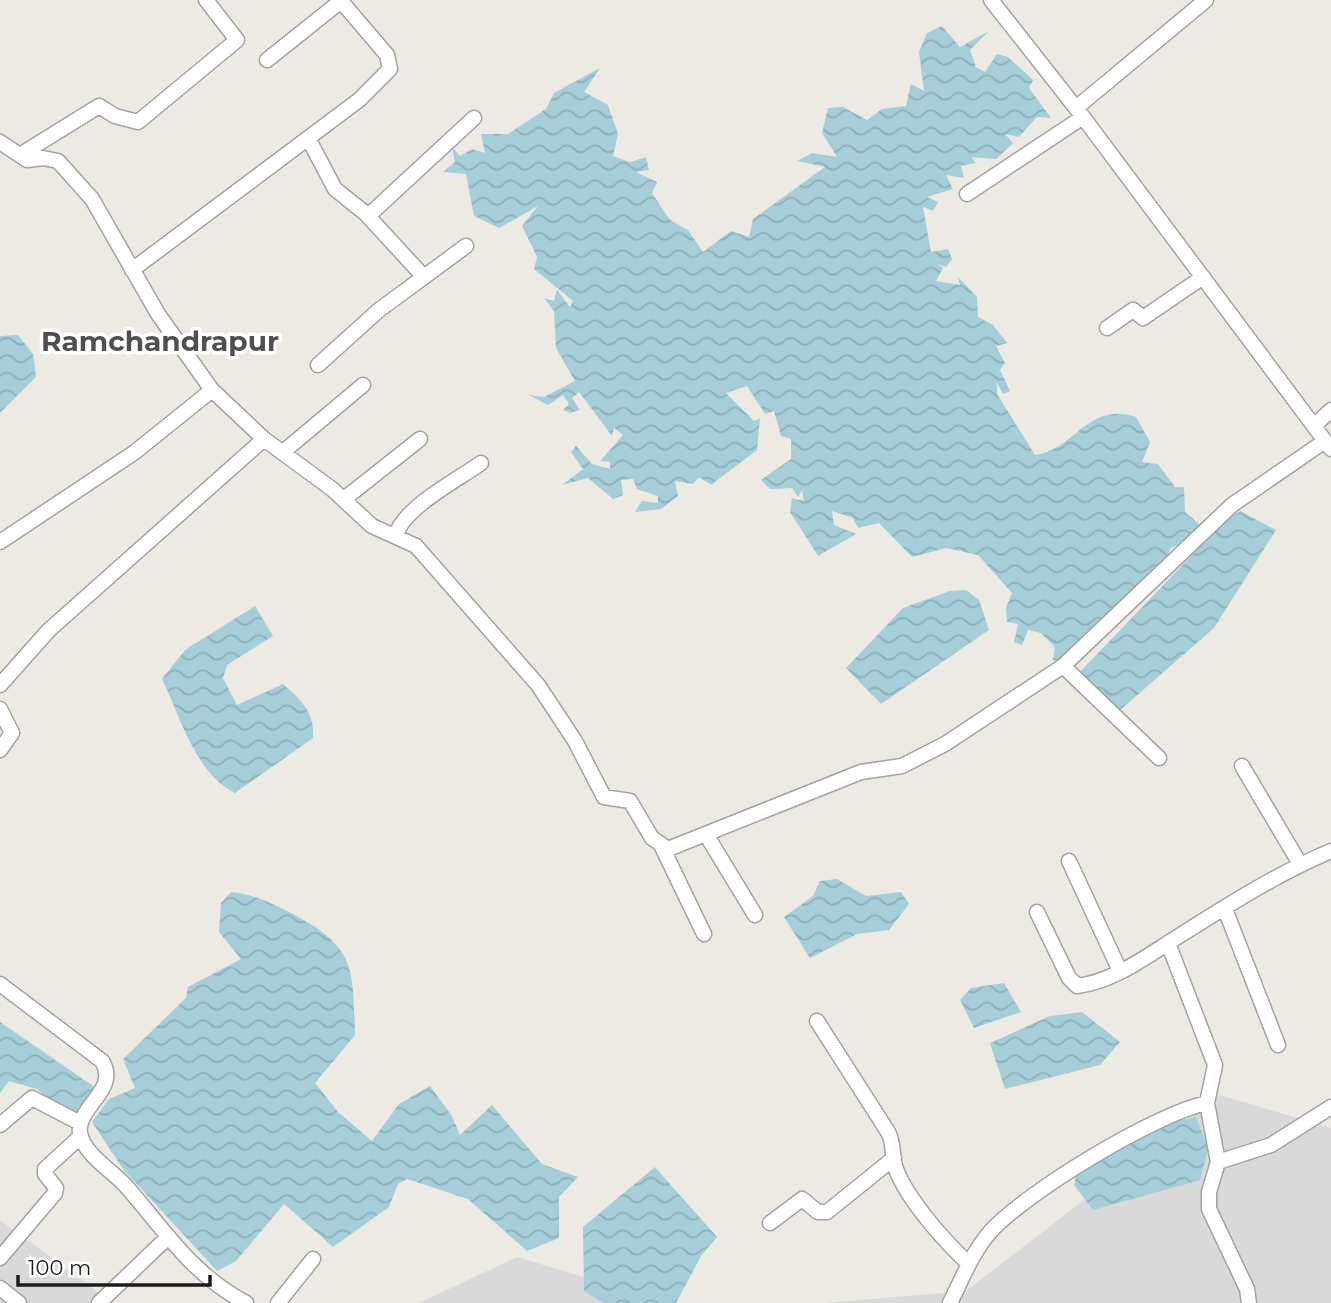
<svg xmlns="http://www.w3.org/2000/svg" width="1331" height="1303" font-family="Montserrat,sans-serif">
<defs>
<pattern id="water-waves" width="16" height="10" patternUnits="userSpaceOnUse" patternTransform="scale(1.75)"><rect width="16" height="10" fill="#a5ced9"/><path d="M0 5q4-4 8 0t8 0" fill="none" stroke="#8db0ba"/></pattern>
</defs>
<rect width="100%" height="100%" fill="#edeae3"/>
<path fill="#dad9d9" d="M1220 1095 1331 1128V1303H826L966 1291Z
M0 1220 113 1303H0Z
M517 1257 671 1303H419Z"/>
<path fill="url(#water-waves)" d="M942 26 960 47 989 31 970 50 976 67 985 72 997 54 1008 57 1033 80 1029 88 1051 118 1037 117 1019 137 1005 134 1013 143 996 159 971 157 976 163 961 166 964 178 946 175 953 189 927 197 938 202 933 211 923 207 931 252 948 249 952 259 946 267 937 264 943 268 936 281 960 285 958 277 977 297 978 317 993 325 1007 343 996 346 1005 363 1000 370 1010 391 1003 394 997 383V394L1035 455C1076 449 1088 401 1136 417L1150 442 1142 462 1158 464 1175 487H1184L1185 512 1200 525 1193 538 1171 548 1154 580 1062 662 1053 660 1055 647 1041 633 1028 630 1022 645 1014 642 1018 624 1007 622 1006 608 1012 593 978 555 946 548 912 557 879 523 858 528 853 518 832 511 834 525 856 534 818 556 790 512 792 498 804 501 802 490 798 497 792 488 770 489 761 480 791 459V439L781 436 774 411 765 414 747 386 726 393 754 421 760 418 757 450 711 485 699 477 693 484 675 481 678 496 661 509 635 512 642 501 658 503V496L637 489 633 479 621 480 623 495 613 499 588 478 562 485 583 469 571 452 576 446 592 464 610 469V462L600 461 623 435 614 428 612 436 579 392 572 398 580 410 570 413 563 410 569 404 563 395 548 405 529 395 544 397 575 381 556 348 554 311 544 298 554 301 557 290 570 307 573 301 534 269 537 257 522 226 538 206 499 228 474 216 466 174 443 172 455 162 452 147 460 156 472 149 485 153 481 134H508L546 109 554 93 600 68 584 92 608 105 618 134 613 156 630 162 646 157 649 170 636 172 657 182 652 193 670 220 688 230 703 252 731 231 749 237 753 219 825 167 797 161 812 153 837 157 822 133 828 108 843 107 867 120 882 109 906 106 911 84 924 91 919 52 927 33Z
M18 335 33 354 36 377 0 413V336Z
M1240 511 1276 530 1214 628 1119 711 1078 674 1220 526Z
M966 590 979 600 989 630 881 704 846 668 903 608 950 591Z
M255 606 273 636 227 665 223 678 237 705 283 684C301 700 315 712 313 738L235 793C195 773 181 718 162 679L185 650Z
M837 879 866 896 901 892 909 904 889 930 857 934 810 958 784 917 813 896 820 881Z
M231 892C253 894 271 903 291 913 356 947 353 967 355 1035L315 1083 338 1112 372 1141 399 1104 430 1086 452 1116 460 1135 492 1105 542 1164 578 1177 559 1197V1238L527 1251 468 1199 407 1179 398 1184 389 1207 333 1247 284 1204 236 1261 217 1271 123 1169 92 1122 109 1099 135 1088 123 1059 186 998 188 987 241 959 219 932 221 903Z
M1004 983 1021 1012 974 1028 960 1000 971 988Z
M1082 1012 1120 1042 1100 1065 1005 1089 990 1043 1050 1016Z
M0 1022 99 1090 78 1121 37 1089 9 1081 0 1093Z
M1196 1117 1208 1149 1200 1180 1093 1210 1074 1185 1078 1169 1148 1128Z
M655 1167 717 1237 701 1256 676 1303H604L584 1291 583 1227Z"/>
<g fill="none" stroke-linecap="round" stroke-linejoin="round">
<defs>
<path id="minor" d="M991 0 1083 117 1331 449
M267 60 341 1
M1076 108 1206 0
M308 138 335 189 365 213 424 277
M0 142 27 160 43 158 58 161 92 199 158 314 212 390 264 439 332 489 372 526 416 546 538 685 575 741 604 797 630 801 652 838 668 849 861 772 902 766 945 744 1063 666 1232 505 1325 441
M20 155 99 106 115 116 138 122 237 40 206 0
M967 194 1083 117
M368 216 474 118
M132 270 359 100 390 69 387 55 340 0
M1107 328 1133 310 1143 318 1203 277
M318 365 379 310 466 246
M1314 426 1331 410
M283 452 363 385
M344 499 420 439
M396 536C401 509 459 479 481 463
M0 542 135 452 212 390
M1063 666 1159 758
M0 685 49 630 264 439
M0 709 12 733 0 750
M1242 766 1300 864
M707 836 755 915
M662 847 704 934
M1069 861 1120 971
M1225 909 1278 1045
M1037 912 1069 978 1077 986C1110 982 1140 961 1168 943 1220 910 1274 875 1331 851
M1168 943 1215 1065 1207 1103 1218 1162 1209 1192V1209L1247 1289 1249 1303
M0 984 102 1061C120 1090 76 1107 80 1133 83 1153 112 1171 125 1185 165 1230 190 1273 246 1303
M817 1021 888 1132C895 1144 891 1157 896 1169 907 1199 945 1242 969 1264
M0 1125 32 1098 80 1123
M1218 1162 1271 1145 1331 1107
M770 1223 802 1199 818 1212H827L894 1158
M0 1258 55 1193 56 1188 45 1174V1169L81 1136
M0 1288 19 1303
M99 1303 167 1238
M278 1303 313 1259
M950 1303C962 1279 972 1253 990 1232 1026 1192 1155 1114 1207 1103"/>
</defs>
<use href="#minor" stroke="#a3a3a3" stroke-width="17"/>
<use href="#minor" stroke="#fff" stroke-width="14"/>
</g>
<g text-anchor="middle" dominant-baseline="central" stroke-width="7" stroke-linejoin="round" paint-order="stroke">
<g font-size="28" font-weight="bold" fill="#4f4f4f" stroke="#fff">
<text x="160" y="341">Ramchandrapur</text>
</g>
</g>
<path d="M18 1275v10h192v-10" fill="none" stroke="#1c1c1c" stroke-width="3.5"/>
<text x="28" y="1275" font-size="21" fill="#1c1c1c" stroke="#ffffff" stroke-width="5" paint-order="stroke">100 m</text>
</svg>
